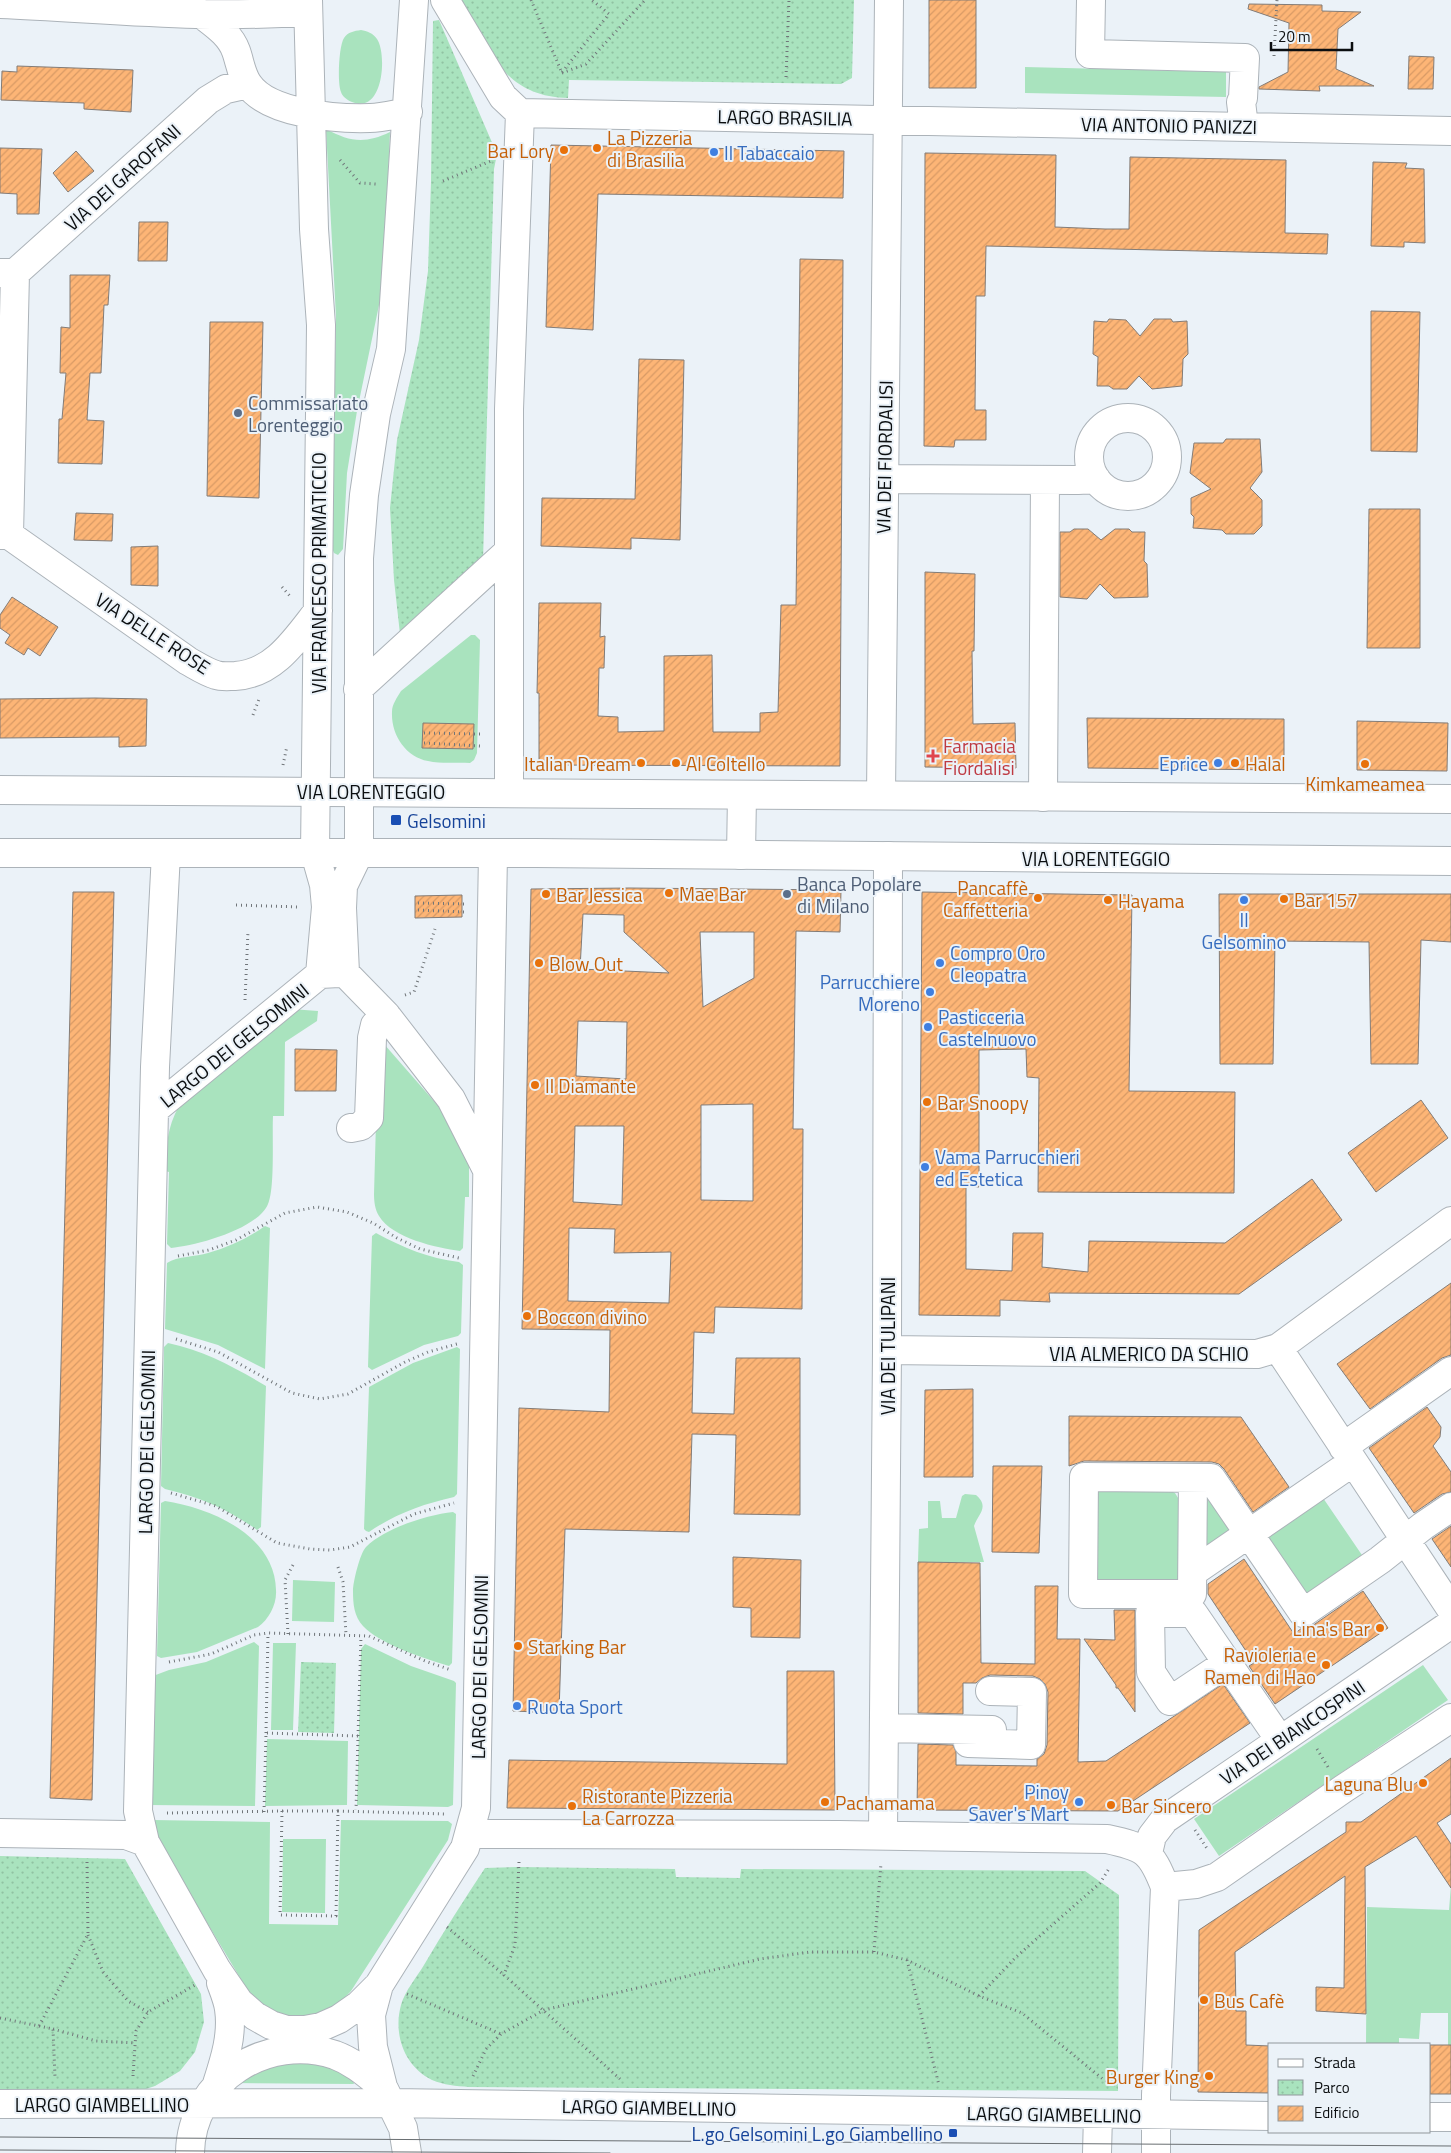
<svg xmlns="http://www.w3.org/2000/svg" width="1451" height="2153" font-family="'Titillium Web',sans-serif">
<defs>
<pattern id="park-dots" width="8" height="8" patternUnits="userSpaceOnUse" patternTransform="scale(1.25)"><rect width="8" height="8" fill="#a9e3be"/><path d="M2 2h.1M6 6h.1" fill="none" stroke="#90c2a2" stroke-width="1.8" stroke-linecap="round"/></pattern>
<pattern id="building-hatch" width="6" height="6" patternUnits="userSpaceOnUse" patternTransform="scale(1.25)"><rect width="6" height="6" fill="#fdb576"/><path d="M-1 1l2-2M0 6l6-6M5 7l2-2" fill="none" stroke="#d89a65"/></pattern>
</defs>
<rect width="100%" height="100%" fill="#ebf2f8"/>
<path fill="#a9e3be" d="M361 30C367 31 373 33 377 39 387 53 384 115 352 102 347 100 342 96 341 92 337 83 339 45 344 38 348 32 354 31 361 30Z
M1025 67 1226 72V97L1025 93Z
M326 129C350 142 365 144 390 132L384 281 357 411 347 473 343 549 338 555 334 553 331 546 336 317Z
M471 635H475L480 640 477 753 474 760 470 763C457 762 441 764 428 761 406 757 391 735 392 712 392 704 397 698 401 691Z
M291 1009 318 1011 317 1021 285 1042 284 1116H273C272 1136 275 1188 268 1204 258 1229 196 1246 171 1248L167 1244 169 1172 165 1171C166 1148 167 1127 179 1106Z
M384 1044 454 1124 469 1165V1197H465L463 1248 460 1251C437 1248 392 1238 379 1216 375 1210 374 1201 374 1194L378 1050Z
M265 1226 270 1228 265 1369 218 1345 165 1329 167 1263C177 1256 196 1257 208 1253 229 1247 248 1238 265 1226Z
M376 1233C404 1248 428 1258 459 1262L463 1265 461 1333 458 1336 424 1345 372 1370 368 1367 372 1236Z
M168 1343C205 1351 234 1367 266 1386L261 1527 257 1530C228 1509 199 1497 165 1489L161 1486 164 1347Z
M457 1347 460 1349 457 1494 454 1497C423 1504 395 1514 369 1532L366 1531 364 1529 369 1387 413 1363Z
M1165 1488 1175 1493 1180 1501V1575L1177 1581 1096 1587V1490Z
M965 1494 976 1495C990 1507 978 1514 974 1526L984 1562H918L919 1529 928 1528V1501H940L942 1518H956L962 1496Z
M1208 1495 1233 1531 1203 1555 1200 1496Z
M1321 1495 1364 1558 1301 1599 1265 1536Z
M165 1501C211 1508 275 1535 276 1590 277 1604 269 1619 258 1627L197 1652 161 1658 157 1656 161 1503Z
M453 1512 456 1514 452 1663 449 1666C426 1659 379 1644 363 1626 354 1616 353 1604 353 1591 353 1582 360 1553 366 1547 385 1528 427 1515 453 1512Z
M293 1580 335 1582 334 1622 292 1621Z
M254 1642 259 1646 255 1806 149 1805 153 1676 169 1670 206 1662Z
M273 1643H296L293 1730H271Z
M365 1644 411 1666 454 1681 456 1683 453 1805 448 1807 357 1805 361 1649Z
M1423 1665 1448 1700 1219 1856 1194 1819Z
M267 1739 348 1741 347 1805 265 1806Z
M153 1820 270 1822 269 1924 338 1925 341 1820 448 1821 452 1824 448 1840 351 1991C333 2012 301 2025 274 2012 266 2009 258 2002 251 1996L155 1836Z
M283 1839H326L325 1913 282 1912Z
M1451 1885V2045H1448V2013H1421L1419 2039 1399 2038V2044H1366L1367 1907 1449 1910Z
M284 2055 350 2073 354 2084 231 2083Z"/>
<path fill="url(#park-dots)" d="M460 0H854L852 78 841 84 569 80 568 98C503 97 488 48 460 0Z
M439 20 497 154 494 169 483 561 400 634 394 580 390 508 397 440 419 340 428 271 431 182 433 21Z
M301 1662 336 1663 334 1733 298 1732Z
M0 1856 125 1859 201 1994 204 2022 195 2052 180 2071 155 2086 140 2091H0Z
M518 1867 675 1869 676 1877 740 1878 741 1869 1085 1871 1119 1895 1118 2091 469 2087C456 2086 444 2085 432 2080 404 2066 393 2034 401 2005 405 1991 416 1978 424 1965 443 1932 464 1900 485 1868Z"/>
<path fill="url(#building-hatch)" stroke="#837c77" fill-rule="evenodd" d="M929 0H976V88H929Z
M1249 4 1322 5V11L1361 12 1338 29 1336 69 1374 86H1319L1320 91 1259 89V87L1288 72 1289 23 1248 9Z
M1409 56 1434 57 1433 89H1408Z
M17 66 133 70 131 112 84 109V103L1 100 2 71 17 72Z
M551 145 844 151 843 198 598 194 593 330 546 327Z
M0 148 42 149 39 214H17V194L0 193Z
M76 151 94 171 68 192 53 173Z
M925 153 1056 155 1055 227 1105 229H1129L1130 157 1286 160 1285 233 1328 234 1327 254 986 246 985 296H976L975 410H986V440H955L954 447 924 446Z
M1373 162 1407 163 1405 168 1424 169 1425 243 1404 242V247L1371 246Z
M139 222H168L167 261H138Z
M800 259 843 260 840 766 539 765V693H537L539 603H601L600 637 605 636 604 668H599L598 716 618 717V732L664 731V656L712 655 713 732H760V713L778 712 781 605H796Z
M70 275H110L108 305H104L101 373H90L87 420 104 421 102 464 58 463 59 419H62L66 373H60L61 327 70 328Z
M1371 311 1420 312 1417 452 1371 451Z
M1109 319 1126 320 1140 336 1154 319H1171L1173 322 1187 321 1188 354 1183 359 1182 386 1152 389 1139 376 1127 389H1113L1109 386H1097L1098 357 1093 354 1094 321 1107 322Z
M210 322H263L259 498 207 496Z
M639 359 684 360 680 540 631 538V549L541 546 542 498 635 499Z
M1226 439H1260L1262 472 1250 488 1262 500V526L1254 534H1226L1222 530 1193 528 1194 517 1191 514V498L1211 489 1190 473 1194 443H1223Z
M1369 509H1420V648H1367Z
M76 513 113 514 112 541 74 540Z
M1074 529H1088L1101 540 1115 529H1129L1132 532H1145L1144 561 1147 564 1148 597 1114 598 1100 584 1087 599 1060 597V532H1070Z
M158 546V586L131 585V547Z
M925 572 975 574 974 651H972L973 724 1015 723 1016 768 925 767Z
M12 597 58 627 40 656 28 648 24 655 5 643 10 635 0 628V615Z
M95 698 147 699 146 746 119 747V737L0 738V699Z
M1087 718 1284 719V770L1088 768Z
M1357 721 1448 723 1447 771 1357 770Z
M423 723 474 724 473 749 422 748Z
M629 888 841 890 840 932 796 931 793 1129H803L802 1309 715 1307 714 1333 694 1332 692 1413 734 1414 736 1358H800V1515L734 1514 736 1435 692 1434 689 1532 565 1529 559 1713 513 1711 519 1408 609 1412 610 1330 522 1329 531 889ZM583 914 624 915V932L669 973 580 969ZM700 932H754V978L703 1007ZM578 1021 627 1022 626 1079 576 1076ZM753 1104V1201L701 1200V1105ZM575 1126H624L622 1205 573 1202ZM569 1228 615 1229 614 1253 671 1252 669 1303 568 1301Z
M73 892H114L92 1800 50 1798Z
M922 892 1132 895 1129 1091 1235 1092 1234 1193 1038 1192 1039 1078 1027 1077 1026 1049 979 1050V1187L966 1186V1269L1012 1271 1013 1233H1043L1042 1267 1088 1272 1089 1241 1225 1243 1312 1179 1342 1220 1239 1294 1049 1293 1050 1302 1000 1300V1316L919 1315Z
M1219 894H1451V942L1421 940 1418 1064H1371L1369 942 1275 941 1273 1064H1220Z
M462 895V917L415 918V896Z
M295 1049 337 1050 336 1091H295Z
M1421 1100 1448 1138 1376 1192 1348 1153Z
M1451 1283V1355L1442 1358 1370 1409 1337 1364Z
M973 1389V1477H924L925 1390Z
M1427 1407 1441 1427 1440 1437 1433 1446 1451 1472V1492L1442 1494 1414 1513 1369 1448Z
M1069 1416 1241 1417 1289 1487 1253 1512 1224 1469 1219 1464 1212 1462 1084 1461 1069 1466Z
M993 1466H1042L1039 1553 992 1552Z
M1451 1526V1567L1432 1539Z
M733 1557 801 1560 800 1638 751 1637V1608L733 1607Z
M1244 1559 1294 1634 1302 1628 1312 1626 1363 1591 1388 1628 1275 1704 1249 1666 1254 1663 1208 1594V1584Z
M918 1562 980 1563 981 1663 1035 1664V1586H1058L1057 1639H1080L1078 1762 1106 1761 1223 1684 1250 1723 1118 1811 917 1810 918 1744 953 1745 956 1752V1765L1037 1766V1759L1044 1754 1047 1745 1048 1692 1045 1684 1040 1679 1033 1676 990 1675 982 1678 976 1683H963V1714L918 1713Z
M1114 1610H1135V1712L1118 1688H1116V1685L1084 1639 1115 1640Z
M787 1671H834L835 1810 507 1808 509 1760 787 1764Z
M1451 1758V1814L1437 1823 1451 1844V1888L1416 1836 1365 1867 1366 2014 1316 2011V1987L1344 1988 1345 1876 1235 1952 1236 2011H1246V2045L1270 2046V2093L1198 2092 1199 1930 1346 1832V1822H1361Z
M1430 2045H1451V2094H1430Z"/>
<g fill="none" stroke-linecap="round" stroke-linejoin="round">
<defs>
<path id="minor" d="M308 0 314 229 321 325 315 853 324 885 326 907 320 974
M414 0 391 349 376 414 364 495 359 558V853L343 886 342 908 345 973 386 1015 451 1099 487 1170
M445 0 503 97 520 113 1451 131
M1091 0 1090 54 1245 58 1243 98 1241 102 1244 126
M0 4C102 8 206 20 307 11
M200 13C214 24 230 34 236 51 240 62 241 74 248 84 268 114 336 119 370 118 382 118 396 114 408 112
M0 273H15L208 100 226 89 248 84
M1089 457a39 39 0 1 1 78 0a39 39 0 1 1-78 0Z
M884 479 1078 480 1096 479
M0 535H9L188 661C197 666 206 672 216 675 222 677 229 676 235 676 274 674 296 639 318 611
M9 535 15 273
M358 689 509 551
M509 793V409L520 113
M881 795 889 0
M1043 797 1045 480
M166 853 155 1067 138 1811 145 1842 217 1970 239 2002 255 2016 271 2025 287 2030H305L321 2027 339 2019 359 2005 379 1985 465 1848 476 1808 493 854
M741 855 742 795
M154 1110 320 974 339 973
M351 1128 361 1126 369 1118 372 1038 375 1025 386 1015
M1278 1348 1451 1609
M887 1350 1257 1354 1278 1348 1451 1221
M1343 1447 1451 1371
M1193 1478 1192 1594H1083L1084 1477 1211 1478 1303 1613 1380 1560 1423 1526 1451 1507
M1193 1572 1353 1462
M1227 1663 1170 1701 1151 1672 1150 1613H1193L1280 1740
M884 1728 992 1730
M968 1743 1031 1745 1032 1692 990 1691
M0 1833 126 1835 145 1842
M469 1834 839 1835 1107 1839C1144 1847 1151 1850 1165 1887L1156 2095V2153
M883 1835 887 1350 888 856
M1148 1853 1152 1836 1165 1819 1451 1624
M1165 1887 1196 1884 1217 1877 1343 1789 1451 1718
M379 1985 371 2015 373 2047 383 2087 403 2128 407 2153
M216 2087C224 2062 233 2036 229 2009 228 2001 224 1991 221 1983
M0 2104 393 2103 1270 2116
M1430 2117H1451
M190 2153C191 2080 268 2032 335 2055 354 2062 368 2075 383 2087
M1097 2153 1098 2115"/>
<path id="major" d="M0 790 1451 799
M0 853H536L1451 861"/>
</defs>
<use href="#minor" stroke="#acb3b9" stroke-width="30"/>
<use href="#major" stroke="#acb3b9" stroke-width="30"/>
<path stroke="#707579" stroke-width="3" stroke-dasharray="1 4" stroke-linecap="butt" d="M531 0 562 73
M1274 56 1277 0
M562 72 609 14 592 0
M562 73 586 64 645 0
M786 77 789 0
M340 160 360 183 376 184
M443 181 491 161
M282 587 290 596
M253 715 259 699
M424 733 481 734
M424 743 481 746
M283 765 287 746
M418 903 465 904
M236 905 299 907
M418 910 465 912
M405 995 414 992 435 929
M245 1000 248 931
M178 1256 209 1250 236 1240 285 1213 317 1207 347 1212 373 1223 397 1238 420 1249 459 1258
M176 1339 218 1352 292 1393 320 1399 348 1394 405 1362 428 1352 457 1344
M171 1493 216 1506 277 1543 310 1549 330 1550 350 1547 414 1514 454 1503
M338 1567 343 1582 346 1635
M288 1634 285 1580 293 1565
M169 1662 211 1654 254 1635 268 1633 369 1636 425 1661 451 1670
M266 1733 268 1633
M358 1736 361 1636
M1317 1749 1328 1767
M282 1811H338
M264 1812 266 1733 358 1736 356 1810
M167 1813 282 1811 280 1915 336 1916 338 1811 447 1814
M1195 1830 1208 1850
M519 1862 515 1945 504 1975 620 2079
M447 1927 504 1975
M88 1935 103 1972 128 2001 148 2012
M874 1952 881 1863
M907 1960 939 2085
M407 1994 501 2034
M979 1996 1016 1957 1100 1883 1110 1867
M0 2018 39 2026 88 1934 87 1862
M39 2026 53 2029 55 2077
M53 2029 96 2041 135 2043
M133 2076 136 2031 148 2012 195 1985
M473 2076 486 2049 501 2034 544 2010 760 1959 810 1952H874L907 1960 979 1996 1022 2013 1104 2080 1115 2085"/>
<use href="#minor" stroke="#fff" stroke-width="28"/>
<use href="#major" stroke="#fff" stroke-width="28"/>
<path stroke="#696e71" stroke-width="1" d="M0 2137 1451 2146
M0 2150 610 2153"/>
</g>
<g fill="#e8710a" stroke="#ebf2f8" stroke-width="2">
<circle cx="597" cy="148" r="5"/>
<circle cx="564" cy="150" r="5"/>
<circle cx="641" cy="763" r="5"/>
<circle cx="676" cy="763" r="5"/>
<circle cx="1235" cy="763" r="5"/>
<circle cx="1365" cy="764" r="5"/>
<circle cx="669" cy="893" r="5"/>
<circle cx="546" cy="894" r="5"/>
<circle cx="1038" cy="898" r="5"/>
<circle cx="1284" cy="899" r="5"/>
<circle cx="1108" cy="900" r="5"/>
<circle cx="539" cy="963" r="5"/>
<circle cx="535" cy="1085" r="5"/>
<circle cx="927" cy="1102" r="5"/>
<circle cx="527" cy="1316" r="5"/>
<circle cx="1380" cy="1628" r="5"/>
<circle cx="518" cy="1646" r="5"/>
<circle cx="1326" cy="1665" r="5"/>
<circle cx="1423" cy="1783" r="5"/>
<circle cx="825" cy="1802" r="5"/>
<circle cx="1111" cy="1805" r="5"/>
<circle cx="572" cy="1806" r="5"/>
<circle cx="1204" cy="2000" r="5"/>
<circle cx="1209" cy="2076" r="5"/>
</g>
<g fill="#3f7fe0" stroke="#ebf2f8" stroke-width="2">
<circle cx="714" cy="152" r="5"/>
<circle cx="1218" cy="763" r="5"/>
<circle cx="1244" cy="900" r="5"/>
<circle cx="940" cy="963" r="5"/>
<circle cx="930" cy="992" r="5"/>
<circle cx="928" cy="1027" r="5"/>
<circle cx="925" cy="1167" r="5"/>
<circle cx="517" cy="1706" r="5"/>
<circle cx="1079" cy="1802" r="5"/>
</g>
<g fill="#5c6f8a" stroke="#ebf2f8" stroke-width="2">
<circle cx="238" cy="413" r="5"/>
<circle cx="787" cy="894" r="5"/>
</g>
<path fill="#e0444e" stroke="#ebf2f8" stroke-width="2" d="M930.5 748.5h5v5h5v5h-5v5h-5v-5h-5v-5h5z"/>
<g fill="#1a4fb4" stroke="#ebf2f8" stroke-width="2">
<rect x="390" y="814" width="12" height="12" rx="2.5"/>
<rect x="948" y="2128" width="10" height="10" rx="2.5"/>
</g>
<g text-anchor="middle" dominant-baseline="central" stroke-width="4" stroke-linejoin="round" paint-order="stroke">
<g font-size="19" fill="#0b0e10" stroke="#ebf2f8">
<text transform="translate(785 117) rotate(1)">LARGO BRASILIA</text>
<text transform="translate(1169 125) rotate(1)">VIA ANTONIO PANIZZI</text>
<text transform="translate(122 177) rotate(-42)">VIA DEI GAROFANI</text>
<text transform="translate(884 457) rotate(-89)">VIA DEI FIORDALISI</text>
<text transform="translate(318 573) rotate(-90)">VIA FRANCESCO PRIMATICCIO</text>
<text transform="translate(153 633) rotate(33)">VIA DELLE ROSE</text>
<text x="371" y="791">VIA LORENTEGGIO</text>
<text x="1096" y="858">VIA LORENTEGGIO</text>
<text transform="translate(234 1045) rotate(-39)">LARGO DEI GELSOMINI</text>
<text transform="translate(887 1346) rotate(-90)">VIA DEI TULIPANI</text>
<text x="1149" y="1353">VIA ALMERICO DA SCHIO</text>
<text transform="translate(146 1442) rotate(-89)">LARGO DEI GELSOMINI</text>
<text transform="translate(479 1667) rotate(-89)">LARGO DEI GELSOMINI</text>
<text transform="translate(1292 1732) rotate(-34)">VIA DEI BIANCOSPINI</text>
<text x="102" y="2104">LARGO GIAMBELLINO</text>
<text transform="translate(649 2107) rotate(1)">LARGO GIAMBELLINO</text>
<text transform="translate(1054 2114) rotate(1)">LARGO GIAMBELLINO</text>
</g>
<g font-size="19" fill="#c56008" stroke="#ebf2f8" text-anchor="start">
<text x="607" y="137">La Pizzeria<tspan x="607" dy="22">di Brasilia</tspan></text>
<text x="554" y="150" text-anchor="end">Bar Lory</text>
<text x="631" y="763" text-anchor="end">Italian Dream</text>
<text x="686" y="763">Al Coltello</text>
<text x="1245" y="763">Halal</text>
<text x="1365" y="783" text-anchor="middle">Kimkameamea</text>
<text x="1028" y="887" text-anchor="end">Pancaffè<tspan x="1028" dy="22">Caffetteria</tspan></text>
<text x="679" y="893">Mae Bar</text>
<text x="556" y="894">Bar Jessica</text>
<text x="1294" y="899">Bar 157</text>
<text x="1118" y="900">Hayama</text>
<text x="549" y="963">Blow Out</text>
<text x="545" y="1085">Il Diamante</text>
<text x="937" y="1102">Bar Snoopy</text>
<text x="537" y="1316">Boccon divino</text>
<text x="1370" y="1628" text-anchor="end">Lina's Bar</text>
<text x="528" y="1646">Starking Bar</text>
<text x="1316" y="1654" text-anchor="end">Ravioleria e<tspan x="1316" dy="22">Ramen di Hao</tspan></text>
<text x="1413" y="1783" text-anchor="end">Laguna Blu</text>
<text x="582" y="1795">Ristorante Pizzeria<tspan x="582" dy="22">La Carrozza</tspan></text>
<text x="835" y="1802">Pachamama</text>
<text x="1121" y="1805">Bar Sincero</text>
<text x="1214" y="2000">Bus Cafè</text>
<text x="1199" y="2076" text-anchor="end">Burger King</text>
</g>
<g font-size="19" fill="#366cbe" stroke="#ebf2f8" text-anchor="start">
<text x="724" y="152">Il Tabaccaio</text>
<text x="1208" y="763" text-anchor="end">Eprice</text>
<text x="1244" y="919" text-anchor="middle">Il<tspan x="1244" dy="22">Gelsomino</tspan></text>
<text x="950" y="952">Compro Oro<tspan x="950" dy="22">Cleopatra</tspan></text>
<text x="920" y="981" text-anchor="end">Parrucchiere<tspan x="920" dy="22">Moreno</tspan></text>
<text x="938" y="1016">Pasticceria<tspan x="938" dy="22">Castelnuovo</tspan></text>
<text x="935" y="1156">Vama Parrucchieri<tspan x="935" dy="22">ed Estetica</tspan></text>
<text x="527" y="1706">Ruota Sport</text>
<text x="1069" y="1791" text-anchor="end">Pinoy<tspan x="1069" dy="22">Saver's Mart</tspan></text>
</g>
<g font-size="19" fill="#4e5e75" stroke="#ebf2f8" text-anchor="start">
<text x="248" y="402">Commissariato<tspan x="248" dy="22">Lorenteggio</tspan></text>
<text x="797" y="883">Banca Popolare<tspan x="797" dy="22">di Milano</tspan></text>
</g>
<g font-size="19" fill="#be3a42" stroke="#ebf2f8" text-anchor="start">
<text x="943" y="745">Farmacia<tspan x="943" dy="22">Fiordalisi</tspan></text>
</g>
<g font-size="19" fill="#164399" stroke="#ebf2f8" text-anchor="start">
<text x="407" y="820">Gelsomini</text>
<text x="943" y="2133" text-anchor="end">L.go Gelsomini L.go Giambellino</text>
</g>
</g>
<rect x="1268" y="2043" width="162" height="90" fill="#ebf2f8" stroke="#91979b"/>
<rect x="1278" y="2059" width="25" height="8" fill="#ffffff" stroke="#91979b"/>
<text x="1314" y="2068" font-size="15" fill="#0b0e10">Strada</text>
<rect x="1278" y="2080" width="25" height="15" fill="url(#park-dots)" stroke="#91979b"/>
<text x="1314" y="2093" font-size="15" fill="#0b0e10">Parco</text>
<rect x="1278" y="2106" width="25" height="15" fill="url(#building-hatch)" stroke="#91979b"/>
<text x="1314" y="2118" font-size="15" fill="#0b0e10">Edificio</text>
<path d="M1271 42v8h81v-8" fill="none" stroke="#0b0e10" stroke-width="2.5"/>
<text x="1278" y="42" font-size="15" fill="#0b0e10" stroke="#ebf2f8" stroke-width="4" paint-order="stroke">20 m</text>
</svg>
